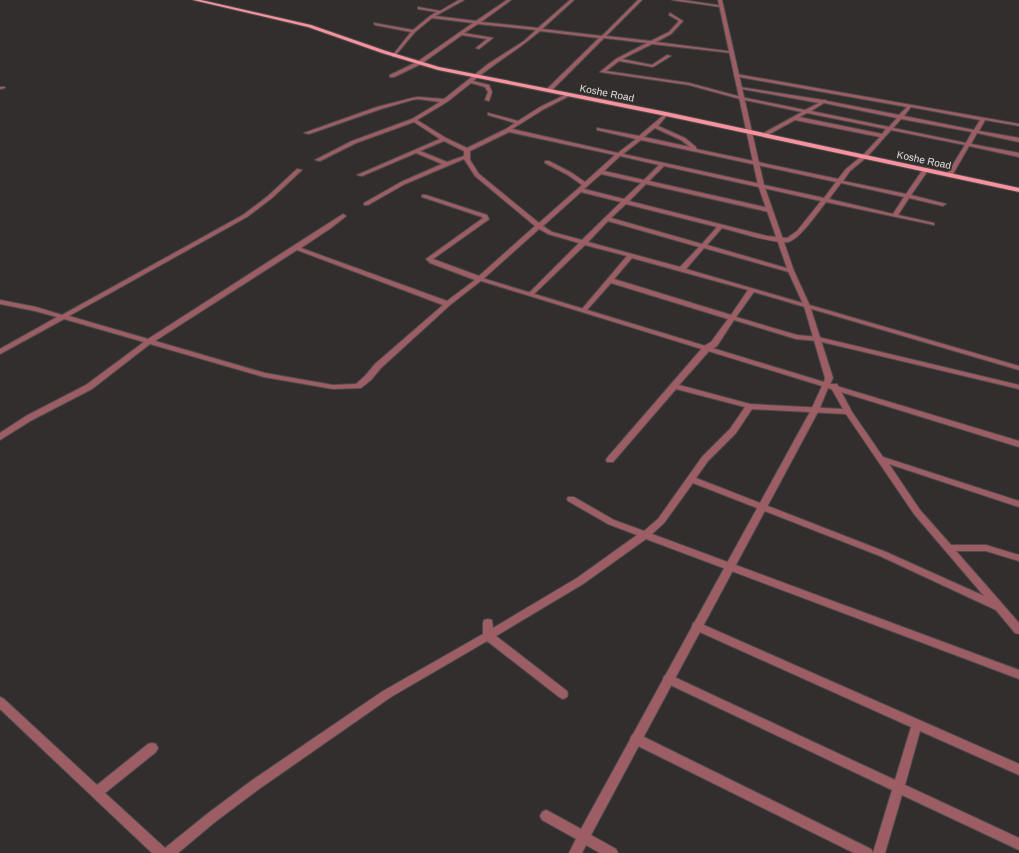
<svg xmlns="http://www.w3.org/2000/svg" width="1019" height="853" font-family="Arial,sans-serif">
<rect width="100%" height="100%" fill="#332e2e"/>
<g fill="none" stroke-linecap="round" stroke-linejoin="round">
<defs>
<path id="minor" d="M459 0H464L435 16 476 21 507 0H511L481 22 538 28 570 0H574L542 29 602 36 638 0H642L606 36 651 41 669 32 679 21 669 15 670 13 683 21 671 34 656 42 734 52 732 53 652 44 622 59 652 65 667 55 671 56 653 67 619 61 606 71 689 83 741 97 805 110 819 103 737 88 739 87 823 100H825L827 101 899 115 907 107 734 76V74H736L1019 124V126L985 120 979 131 1019 138V142L977 133 971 144 1019 153V157L969 146 953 174 950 176 947 174 965 145 891 130 867 157 850 171 843 181 906 194 924 168H928L929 169 911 195 946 204 943 206 909 198 898 215 934 223V225L826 202C819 211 799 240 788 242 774 244 738 232 722 228L707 245 793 270V272H789L704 248 686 269 1019 366V370L754 292 736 317 797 335 818 337 1019 385V389L818 341 796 339 734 320 717 346 710 350 679 385 750 404 843 409 830 386 831 384H837L852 412 883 457 1019 501V507L889 464 920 510 951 545H986L1019 555V561L986 551H956L1019 623V634L1015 633 996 610 880 556 693 483 664 523 652 534 1019 670V679L646 539 583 584 496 636 567 691 568 694 567 697 563 699 559 697 487 641 391 697 259 789 215 822 178 853H152L0 709V697L4 699 97 785 148 744 152 743 156 744 158 748 156 752 105 793 165 848 207 814 251 781 383 691 483 634V623L484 620 488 619 492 620 493 628 577 578 637 535 608 524 568 501 567 499 568 497H574L614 520 644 531 658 519 702 457 730 429 745 407 676 389 613 462H607L606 460 607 458 704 346 711 342 728 319 611 283 586 311H582V309L627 256 585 245 533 295H529V293L579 243 548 234 539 229 482 280 450 305 381 368 371 380 361 388 333 389 264 377 150 344 92 389 32 420 0 440V433L26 416 86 385 144 342 64 319 0 354V349L57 317 35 311 0 304V300L36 307 62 315 243 215 268 196 297 169 302 170 272 198 247 217 69 316 148 339 343 214 346 216 345 217 331 228 301 248 447 301 475 280 430 263 426 259 483 218 482 217 422 197V195H426L487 215 489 219 488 220 433 259 479 276 535 226 475 176 464 159 405 184 368 205H364V203L401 182 442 164 416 153 362 176 357 175 440 139 414 122 356 143 320 161 315 160 352 141 412 119 440 102 418 99 412 100 381 109 309 134 304 133 377 107 412 98 418 97 444 99 488 64 524 41 536 30 478 24 464 33 493 38 479 49 476 48 487 39 462 35 421 64 394 77H390V75L417 62 473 23 432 18 415 32 394 57 392 56 411 32 375 25 374 23 413 30 430 16 437 12 418 9V7L440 11ZM540 31 599 38 547 89V91H551L604 38 647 43 616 59 600 72 689 85 740 99 802 112 762 134 761 135 764 137 795 120 880 137 863 155 846 169 838 179 696 149V147L685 138 658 126 668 114 666 113 639 136 597 128V130L636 139 618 153 512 129 544 109 571 95V94L569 93 540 107 518 121 488 113V115L515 123 506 129 467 148 446 138 417 120 447 102 471 83 485 87 488 92 485 100 489 101 492 92 489 85 473 81C495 63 519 49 540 31ZM824 103 897 118 889 127 811 111ZM911 107 980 120 974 130 904 116ZM807 113 886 129 882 134 799 117ZM901 119 972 132 966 143 893 128ZM655 128 681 140 690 147 644 137ZM509 132 615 155 585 182 572 173 549 161H545V163L568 175 582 185 539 223 479 174 470 160V151ZM641 140 836 182 824 198 623 154ZM444 141 464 151V156L447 162 420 151ZM620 156 659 165 644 180 604 171ZM664 166 821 201 797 231 787 238 767 236 629 201 646 184 769 212 772 210 769 208 649 181ZM601 174 641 183 624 199 584 189ZM841 183 904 197 893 214 829 199ZM581 192 621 202 582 240 552 232 543 226ZM626 204 717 227 702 244 611 218ZM608 221 699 247 680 267 588 242ZM297 250 443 305 375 364 365 376 356 384 333 385 265 373 155 341ZM632 258 748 290 731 315 614 279ZM752 409 846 414 914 514 984 596 886 552 696 478 708 461 736 433Z
M672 0H683L723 6 721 7Z
M0 87H5V88L0 89Z
M697 622 1019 764V775L920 731 905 785 1019 838V850L902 795 885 853H854L632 743 630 739 632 735 636 734 640 735 871 849 873 853 892 790 664 682 663 679 664 676 668 675 672 676 895 780 911 727 693 629 692 626 693 623Z"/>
<path id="tertiary" d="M718 0H722L764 185 794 271 810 306 833 378 830 384 1019 441V447L828 388 819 410 591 835 616 849 618 853H600L586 845 582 853H569L576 839 542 820 540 816 542 812 546 810 550 812 581 829 811 410 822 386 478 280 477 279 480 277 482 278 824 382 825 378 804 306 788 271 758 185Z"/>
<path id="primary" d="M193 0H201L311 25 386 51 439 67 666 112 1019 188V192L666 116 438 70 382 53 308 27Z"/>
</defs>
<use href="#minor" stroke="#4f4b4b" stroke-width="2"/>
<use href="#tertiary" stroke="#4f4b4b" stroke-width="2"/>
<use href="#primary" stroke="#4f4b4b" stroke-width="2"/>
<use href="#minor" fill="#9c5e64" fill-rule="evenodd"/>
<use href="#tertiary" fill="#9c5e64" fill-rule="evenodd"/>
<use href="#primary" fill="#f8929e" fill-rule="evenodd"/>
</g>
<g text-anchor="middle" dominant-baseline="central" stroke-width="4" stroke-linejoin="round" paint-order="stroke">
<g font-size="10" fill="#e4e1e1" stroke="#332e2e">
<text transform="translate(607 93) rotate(11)">Koshe Road</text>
<text transform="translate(924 160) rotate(12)">Koshe Road</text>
</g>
</g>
</svg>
